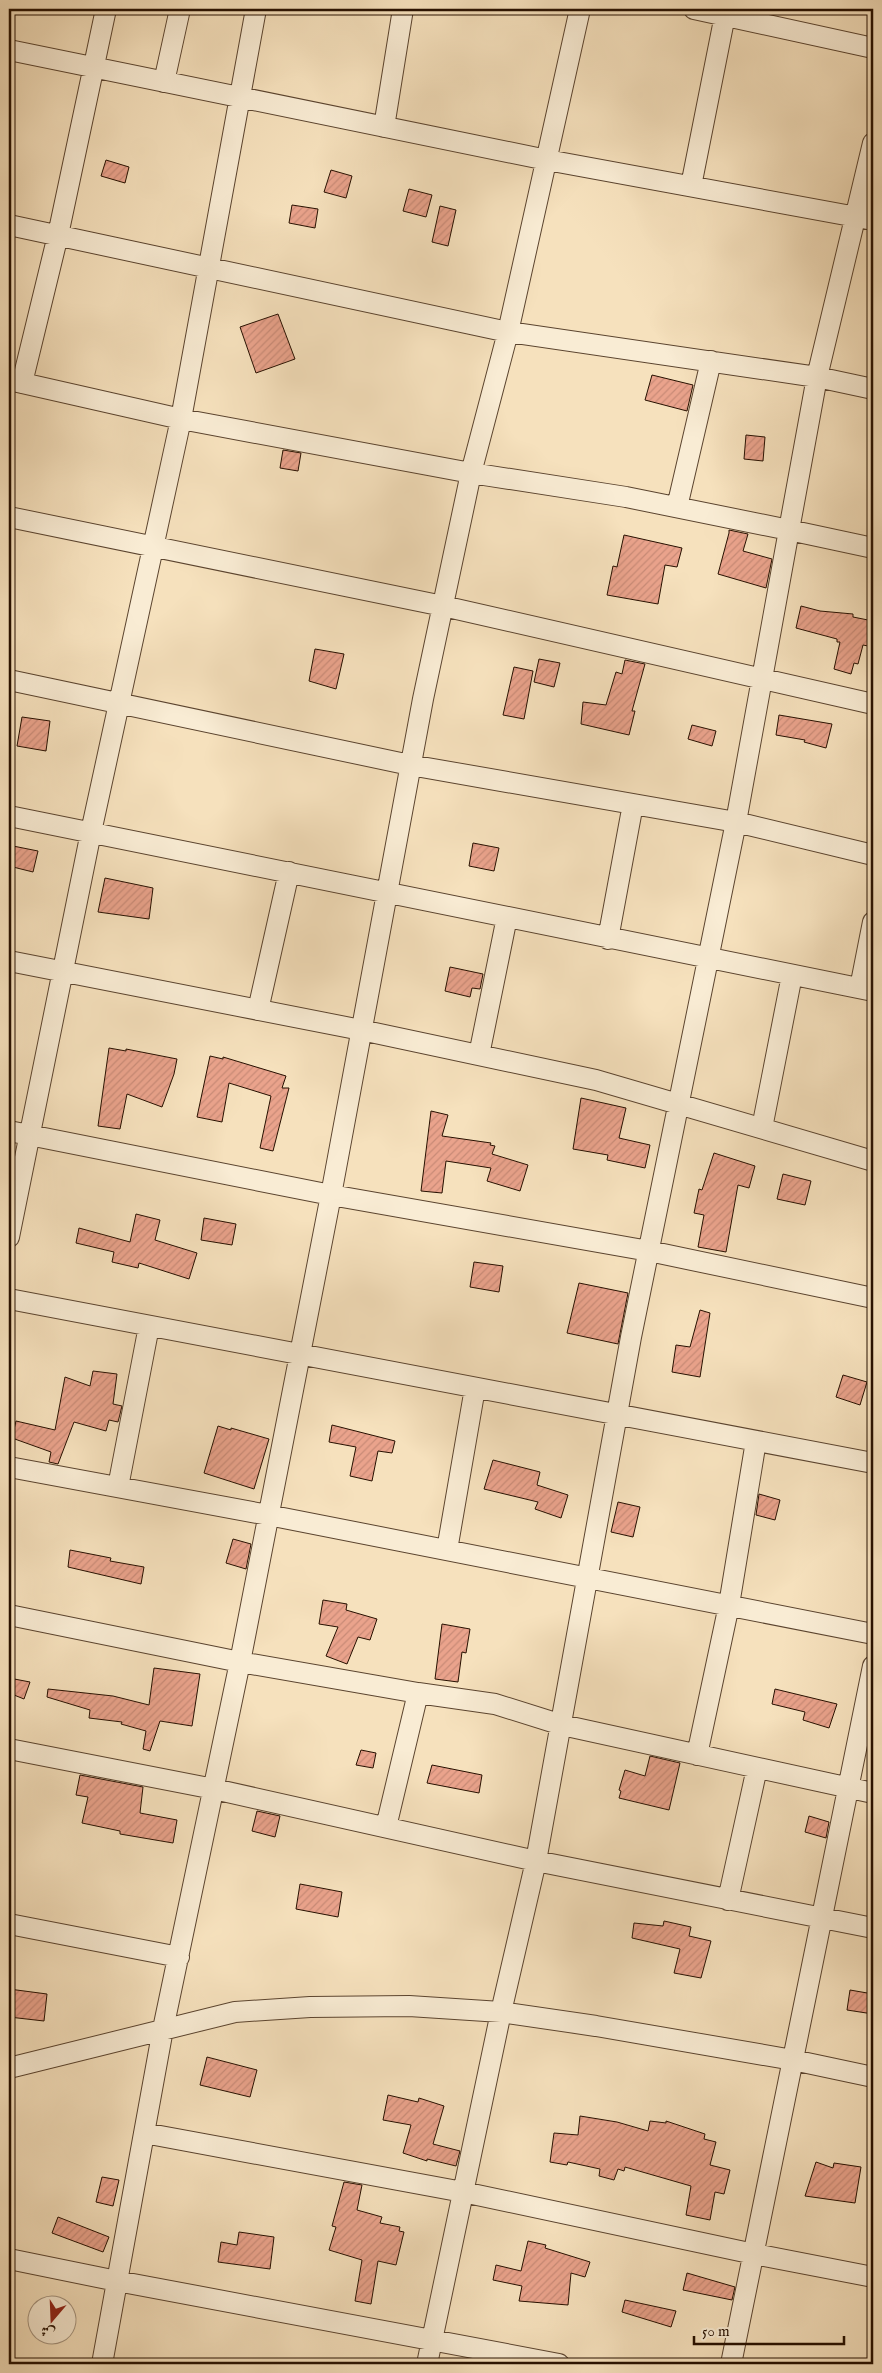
<svg xmlns="http://www.w3.org/2000/svg" width="882" height="2373" font-family="'IM FELL English',Amiri,serif">
<defs>
<pattern id="building-hatch" width="6" height="6" patternUnits="userSpaceOnUse" patternTransform="scale(1.25)"><rect width="6" height="6" fill="#eaa38c"/><path d="M-1 1l2-2M0 6l6-6M5 7l2-2" fill="none" stroke="#c98b77"/></pattern>
</defs>
<rect width="100%" height="100%" fill="#f6e1bd"/>
<filter id="stains"><feTurbulence type="fractalNoise" baseFrequency=".004" numOctaves="4"/><feColorMatrix values="0 0 0 0 .2 0 0 0 0 .09 0 0 0 0 .02 0 0 0 .5 -.17"/></filter>
<radialGradient id="worn" r=".72"><stop offset=".6" stop-color="#630" stop-opacity="0"/><stop offset="1" stop-color="#630" stop-opacity=".3"/></radialGradient>
<path fill="url(#building-hatch)" stroke="#271000" d="M106 160 129 167 125 183 101 176Z
M331 170 352 176 346 198 324 192Z
M409 189 432 195 426 217 403 211Z
M292 205 318 209 315 228 289 223Z
M440 206 456 210 448 246 432 242Z
M278 314 295 359 256 373 240 327Z
M652 375 693 385 687 411 645 400Z
M746 435 765 437 763 461 744 459Z
M283 450 301 453 298 471 280 468Z
M729 530 748 534 743 551 772 559 766 588 718 574 729 533Z
M624 535 682 548 677 567 665 565 658 604 607 595 613 566 617 567Z
M801 606 820 611 853 614V617L873 621V647L863 645 858 664 854 663 851 674 834 669 840 642H837V639L796 628Z
M315 649 344 654 336 689 309 681Z
M539 659 560 663 554 687 534 682Z
M625 660 645 664 632 711H635L629 735 581 724 583 702 606 705 616 672 622 674Z
M514 667 533 671 524 719 503 715Z
M779 715 832 724 826 748 804 742 805 740 776 735Z
M22 717 50 721 46 751 17 746Z
M692 725 716 731 712 746 688 739Z
M473 843 499 848 494 871 469 866Z
M13 846 38 851 33 872 9 866Z
M105 878 153 888 149 919 98 912Z
M450 967 483 974 480 989 472 988 470 997 445 991Z
M109 1048 126 1051V1049L177 1059 174 1074 162 1107 127 1094 120 1129 98 1126Z
M210 1056 223 1059V1057L286 1076 282 1088H289L273 1151 260 1148 271 1096 229 1083 222 1122 197 1117Z
M581 1098 626 1108 619 1138 650 1145 645 1168 607 1160 608 1155 573 1149Z
M431 1111 448 1115 442 1136 491 1143 490 1145 495 1146 492 1154 528 1165 520 1191 487 1181 491 1168 446 1161 442 1193 421 1191Z
M714 1153 755 1166 749 1188 738 1185 726 1252 698 1247 704 1215 694 1213 699 1189 702 1190Z
M783 1174 811 1181 805 1205 777 1199Z
M136 1214 160 1220 155 1240 197 1253 189 1279 139 1263 138 1268 112 1262 114 1252 76 1243 79 1228 130 1242Z
M204 1218 236 1224 232 1245 201 1240Z
M474 1262 503 1266 499 1292 470 1287Z
M579 1283 628 1293 618 1344 567 1333Z
M700 1310 710 1313 700 1377 672 1372 676 1345 690 1347Z
M93 1371 117 1374 113 1404 122 1406 118 1422 109 1420 106 1431 74 1422 58 1464 49 1462 51 1452 12 1438 16 1421 55 1430 65 1377 90 1386Z
M843 1375 867 1382 860 1405 836 1397Z
M332 1425 395 1441 392 1453 378 1451 372 1481 350 1476 356 1447 329 1442Z
M218 1426 231 1430V1428L269 1439 254 1489 204 1473Z
M493 1460 540 1472 537 1485 568 1495 561 1518 535 1509 538 1502 484 1489Z
M759 1494 780 1500 775 1520 756 1515Z
M618 1502 640 1507 633 1537 611 1532Z
M233 1539 251 1544 246 1569 226 1563Z
M70 1550 111 1558 110 1561 144 1567 141 1584 68 1567Z
M323 1600 347 1604 346 1610 377 1619 370 1640 358 1637 347 1664 326 1656 338 1627 319 1624Z
M442 1624 470 1629 466 1653 462 1652 458 1682 435 1679Z
M154 1668 200 1674 192 1726 160 1721 150 1751 143 1749 146 1731 121 1724 122 1722 89 1718 90 1710 47 1697 48 1689 113 1696 149 1705Z
M9 1678 30 1682 24 1699 9 1693Z
M775 1689 837 1704 829 1728 803 1720 805 1712 772 1704Z
M361 1750 376 1753 373 1768 356 1765Z
M650 1756 680 1763 669 1810 619 1798 621 1791 619 1790 625 1770 645 1776Z
M432 1765 482 1775 479 1793 427 1783Z
M80 1775 143 1787 140 1813 177 1820 173 1843 120 1834V1831L82 1823 88 1797 76 1795Z
M257 1811 280 1816 275 1837 252 1831Z
M809 1816 829 1822 826 1838 805 1832Z
M300 1884 342 1892 338 1917 296 1909Z
M664 1921 691 1927 689 1936 711 1941 701 1978 674 1973 680 1949 632 1938 634 1923 663 1926Z
M9 1989 47 1994 44 2021 9 2017Z
M850 1990 873 1994V2014L847 2010Z
M207 2057 257 2070 250 2097 200 2085Z
M388 2095 418 2102 419 2098 444 2106 433 2144 460 2151 456 2166 427 2159V2161L403 2153 411 2125 383 2120Z
M580 2116 617 2122 648 2131 650 2121 666 2123V2121L705 2134 704 2139 716 2142 710 2165 730 2170 724 2194 715 2192 710 2220 686 2215 691 2186 625 2167 624 2171 618 2169 614 2180 599 2176 600 2169 568 2162 567 2165 550 2162 554 2133 578 2135Z
M816 2162 833 2168 834 2163 861 2167 855 2203 805 2196Z
M102 2177 119 2180 113 2206 96 2202Z
M344 2182 362 2185 357 2210 382 2217 380 2223 400 2227 399 2231 404 2232 396 2265 378 2261 371 2304 355 2301 362 2260 329 2250 336 2227 332 2226Z
M58 2217 109 2237 103 2252 52 2233Z
M239 2232 274 2237 270 2269 218 2262 221 2242 237 2245Z
M528 2241 546 2245 545 2248 590 2262 585 2277 571 2273 568 2305 519 2301 522 2286 493 2280 496 2265 521 2271Z
M687 2273 735 2287 732 2300 683 2290Z
M625 2300 676 2311 671 2327 622 2312Z"/>
<g fill="none" stroke-linecap="round" stroke-linejoin="round">
<defs>
<path id="minor" d="M694 9 873 48
M9 50 547 160 873 220
M164 82 180 9
M384 127 403 9
M691 186 725 15
M9 225 508 332 817 377 873 389
M9 380 181 419 471 473 626 497 789 530 817 377 873 143
M22 383 58 235 106 9
M677 507 711 361
M9 517 443 606 873 704
M9 680 410 765 736 822 873 855
M9 816 873 991
M608 939 633 804
M9 961 361 1030 596 1080 873 1161
M860 988 873 922
M258 1010 289 872
M479 1055 507 917
M762 1128 792 975
M9 1131 331 1195 649 1251 873 1298
M9 1237 91 832 181 419 256 9
M9 1299 873 1463
M9 1467 268 1515 873 1634
M118 1487 149 1326
M447 1550 475 1388
M9 1615 240 1662 418 1693 495 1704 562 1725 873 1793
M9 1749 214 1789 536 1861 873 1928
M697 1755 729 1605 756 1441
M386 1827 418 1693
M728 1900 757 1768
M9 1924 179 1957
M9 2068 235 2012 310 2007 409 2006 501 2012 596 2026 793 2060 873 2077
M144 2133 463 2192 754 2254 873 2277
M9 2259 117 2281 559 2364
M102 2364 163 2029 240 1662 331 1195 423 699 471 473 508 332 580 9
M427 2364 501 2012 536 1861 631 1337 736 822 789 530 873 548
M731 2364 873 1666"/>
</defs>
<use href="#minor" stroke="#5b442f" stroke-width="22"/>
<use href="#minor" stroke="#f9ecd4" stroke-width="20"/>
</g>
<rect width="882" height="2373" fill="none" stroke="#f6e1bd" stroke-width="30"/>
<rect x="10" y="10" width="862" height="2353" fill="none" stroke="#271000" stroke-width="2.5"/>
<rect x="15" y="15" width="852" height="2343" fill="none" stroke="#271000"/>
<g transform="translate(52 2320) rotate(199)"><circle r="24" fill="#f9ecd4" stroke="#a5947f"/>
<path d="M0-4L9 19L0 12L-9 19Z" fill="#8f2418"/>
<text y="-8" font-size="14" font-weight="bold" text-anchor="middle" fill="#271000">ش</text>
</g>
<path d="M694 2336v8h150v-8" fill="none" stroke="#271000" stroke-width="2.5"/>
<text x="702" y="2336" font-size="15" fill="#271000" stroke="#f9ecd4" stroke-width="4" paint-order="stroke">50 m</text>
<rect width="100%" height="100%" filter="url(#stains)"/>
<rect width="100%" height="100%" fill="url(#worn)"/>
</svg>
